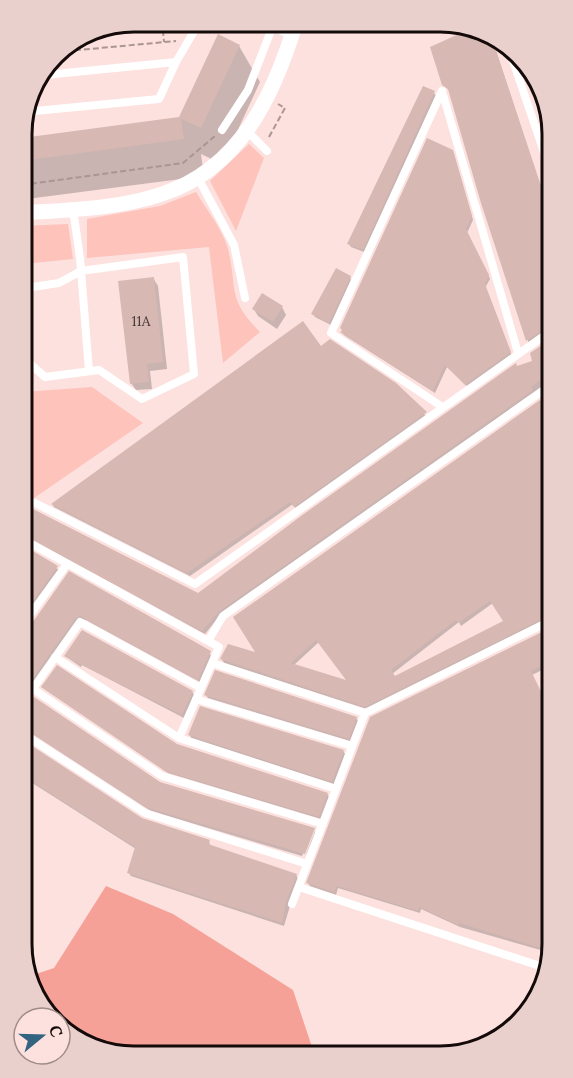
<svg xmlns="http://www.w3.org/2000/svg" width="573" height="1078" font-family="Lora,serif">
<rect width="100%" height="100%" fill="#fce1de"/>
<path fill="#fec3bb" d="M134 21H156V28L104 32Z
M249 144 264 158 236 231 210 181Z
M196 192C206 209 223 230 228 249 238 289 226 298 260 332L223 363 209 247 87 258V219L160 206Z
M68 224 73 259 23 264V226Z
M92 387 143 423 24 505 23 392Z"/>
<path fill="#f5a197" d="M106 886 173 914 293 990 314 1053 118 1056 60 1029V1018H52L27 977 54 968Z"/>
<path fill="#0003" fill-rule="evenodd" d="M473 29 492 38 547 206 544 318 548 331 529 344 482 203 450 92 444 84 432 47Z
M239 46 260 82 222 164 201 154 204 176 27 199 22 192V140L180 119Z
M434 93 436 96 364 252 351 247 349 244Z
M454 155 473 220 467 233 490 279 485 288 512 356 468 387 447 367 435 393 344 335 341 328Z
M350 277 351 280 331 325 315 317 313 314Z
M153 278 158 286 167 369 150 371 152 389 136 390 131 383Z
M282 307 286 315 277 329 258 316 254 309Z
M548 343V386L221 614 205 634 34 540 24 543V515L198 595 517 368 534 362Z
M320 348 427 416 296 509 293 504 190 576 54 507 53 505Z
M548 396 550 619 367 709 224 663 222 659 258 654 235 617ZM493 603 505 621 394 678 392 674 459 622 461 626ZM319 642 349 682 294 665Z
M24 547 59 570 25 618Z
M69 573 209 652 211 656 200 682 86 620 80 619 25 695V628L31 627Z
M550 630V666L532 675 549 712 544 715 550 733 551 861 540 869 544 877 551 873V953L460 927 421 909 420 913 338 888 336 895 310 886 308 883Z
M65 656 192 692 194 695 184 718 82 665 81 667Z
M43 687 176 745 327 794 329 797 321 819 168 773Z
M206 695 356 718 358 721 350 741 208 698Z
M25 706 159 783 312 830 302 856 151 811 31 733 25 734Z
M190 734 343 751 345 754 334 784 191 738Z
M26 744 141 820 209 841 210 846 296 875 298 879 284 926 131 876 129 873 136 849 26 779Z
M315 831 316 832 305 857Z"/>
<path fill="#d7b8b3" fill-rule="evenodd" d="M472 28 492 39 547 204 548 327 526 341 481 203 448 89 442 85 430 47Z
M218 34 240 45 201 128 181 119 184 139 22 161V138L179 117Z
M531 75 546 98V124L544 125 529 77Z
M423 86 435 91 363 250 347 244Z
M427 138 453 150 472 216 466 229 489 275 485 284 511 352 465 385 445 365 433 391 340 332 343 330 340 328Z
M336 268 351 276 329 323 311 314Z
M154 277 163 362 147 364 149 382 130 384 118 281Z
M262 293 283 306 273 322 252 309Z
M303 321 321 346 330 339 396 383 427 412 294 507 290 502 187 573 51 504Z
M548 341V375L531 387 533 390 220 611 202 631 24 536V512L27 506 198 593 301 516 516 363 517 366 532 361 530 353Z
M540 400 548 413 550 615 365 707 220 659 228 644 255 652 233 617ZM490 601 503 621 395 676 391 670 456 620 458 623ZM316 640 346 680 291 663Z
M31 550 58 566 25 612 24 559Z
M69 571 211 651 198 680 80 616 75 619 25 689V628L30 626Z
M550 628V662L531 671 549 708 543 711 550 732 551 915 540 948 459 923 458 925 419 907 418 911 337 886 334 892 306 883 370 717Z
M82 630 193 691 182 715 64 656Z
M57 665 177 744 328 793 319 817 165 771 41 687Z
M215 670 357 717 349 739 204 695Z
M34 697 160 782 315 828 305 854 148 808 25 729V706Z
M200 706 344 750 332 782 188 735Z
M26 742 142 818 210 840 208 844 297 874 286 902 282 923 127 873 135 847 26 778Z"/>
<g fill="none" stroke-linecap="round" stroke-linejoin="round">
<path stroke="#aa9593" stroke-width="2" stroke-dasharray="6 3" stroke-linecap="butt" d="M162 21 164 42
M57 52 176 41
M269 137 285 108 278 104
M22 185 183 163 215 136"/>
<path stroke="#fff" stroke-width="8" d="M259 22 292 35
M508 46 547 161
M45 75 176 62 200 21
M442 91 518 353
M25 112 159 99 176 62
M222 130 248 90 272 28
M248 132 267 151
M198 178 234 245 245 298
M73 209 80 258 89 371
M23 302 26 288 59 283 81 271 183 257 194 374 142 399 99 370 45 377 27 361 23 334
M441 406 331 333 442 91
M35 503 195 584 548 333
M28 542 219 647 212 663 365 713
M25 622 67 564
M208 641 223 616 548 387
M55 657 179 738 336 789
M33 689 162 776 323 824
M196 699 352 746
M25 700 80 622 201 688
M25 735 145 813 307 864
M179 738 212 663
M299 887 546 968
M292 904 365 713 550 621"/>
<path stroke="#fff" stroke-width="15" d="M22 213C68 210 118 209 162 194 240 169 274 95 296 22"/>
</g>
<g text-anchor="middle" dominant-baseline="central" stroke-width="4.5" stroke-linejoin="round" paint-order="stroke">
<g font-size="14" fill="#453634">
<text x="141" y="321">11А</text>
</g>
</g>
<path d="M0 0H573V1078H0ZM134 32H440A102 102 0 0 1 542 134V944A102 102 0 0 1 440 1046H134A102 102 0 0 1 32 944V134A102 102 0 0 1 134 32Z" fill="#e9d0cd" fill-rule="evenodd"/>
<path fill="none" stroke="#140a09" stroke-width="3" d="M134 32H440A102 102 0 0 1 542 134V944A102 102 0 0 1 440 1046H134A102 102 0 0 1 32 944V134A102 102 0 0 1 134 32Z"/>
<g transform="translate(42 1036) rotate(71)"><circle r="28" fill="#fce1de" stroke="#9f8b89" stroke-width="1.5"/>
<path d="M0-4.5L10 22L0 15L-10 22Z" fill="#326381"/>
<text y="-9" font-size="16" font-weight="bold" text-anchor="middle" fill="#140a09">С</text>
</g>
</svg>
